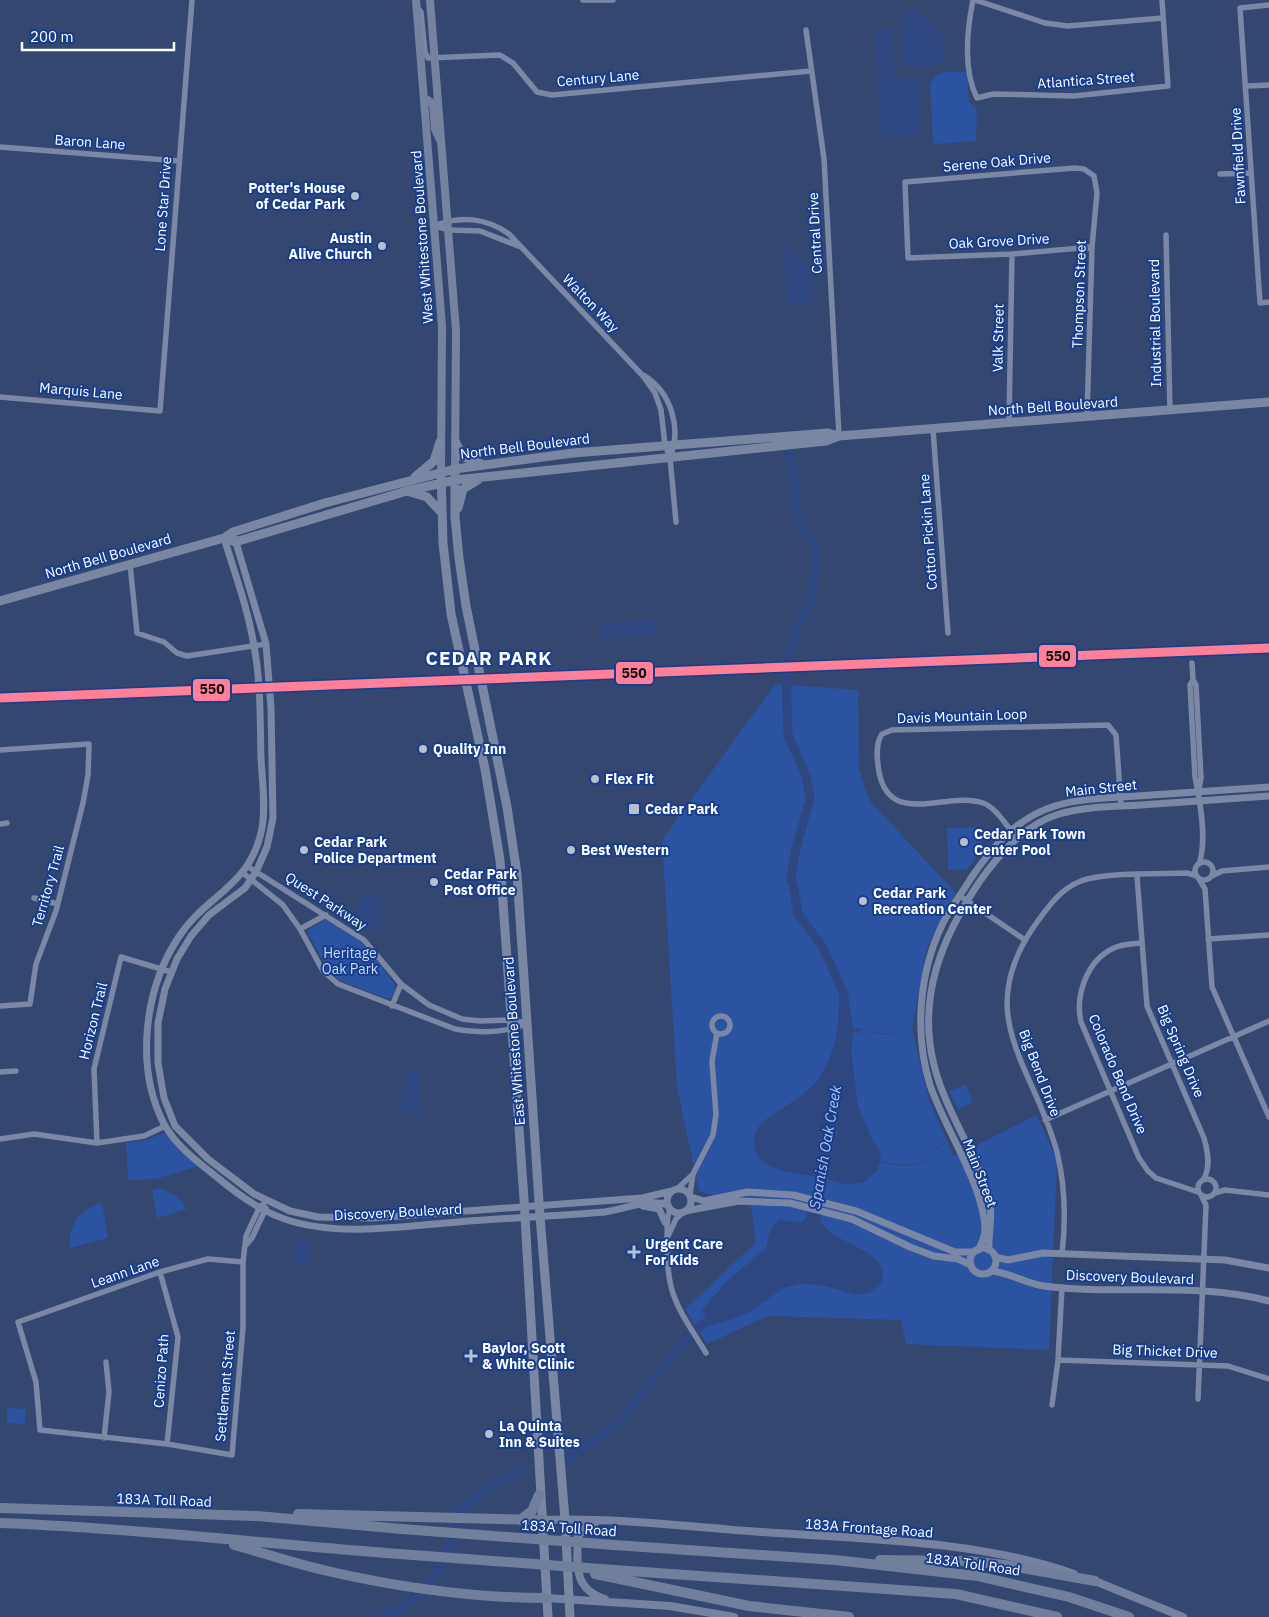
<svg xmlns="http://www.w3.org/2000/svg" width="1269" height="1617" font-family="'IBM Plex Sans',sans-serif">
<rect width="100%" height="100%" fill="#334771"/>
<path fill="#2c52a2" d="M967 72 969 102 977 109 976 141 933 144 930 85C936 68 951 72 967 72Z
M775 684 858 690 859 769 869 800 956 893 927 947 912 1028 929 1100 954 1156 1037 1115 1057 1161 1049 1350 906 1344 901 1320 768 1316 707 1344 685 1309 756 1242 751 1207 699 1191 677 1087 662 840Z
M982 827V849L967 869 948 870 947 828Z
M326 919C358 931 377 960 396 986L392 998 388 999 338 980 326 966 307 931Z
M966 1085 973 1102 958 1110 949 1091Z
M164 1133 199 1166 156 1179 128 1180 126 1143 146 1140Z
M158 1188 176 1195 187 1209 157 1218 152 1190Z
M102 1203 108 1238 70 1248C68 1225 80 1209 102 1203Z
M7 1408 26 1409 25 1424 7 1423Z"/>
<path fill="#2e4780" d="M915 10 919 11 943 38 944 60C938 67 915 69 904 65L900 23 906 11Z
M879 27H889L895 33 892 36 895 80 918 76 921 77V137L883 138 881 136 875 34V29Z
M783 250H786L808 268 811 303 790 304 791 323H789Z
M654 619 656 634 602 639 601 624Z
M366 891 373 897 382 899V931L380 935 357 917C354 908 362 899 366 891Z
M844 994 848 997 853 1028 864 1029 860 1033 853 1032 851 1049 858 1106 872 1139 880 1150 881 1159 877 1171 863 1183 845 1184 827 1179 820 1220C830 1241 875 1249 881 1266 883 1271 882 1277 883 1282L871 1292 857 1295 821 1285 799 1284 784 1288 750 1312 712 1326 702 1310 726 1282 766 1248 771 1228 779 1220 801 1222 805 1219 818 1177C797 1173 758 1172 754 1145 753 1139 756 1129 761 1124 778 1108 804 1099 818 1079 836 1053 839 1030 839 999Z
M419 1068 422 1117 398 1107 411 1072Z
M297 1238 310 1240V1264H296Z
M417 1595V1599L409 1605 401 1617H366L391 1608Z"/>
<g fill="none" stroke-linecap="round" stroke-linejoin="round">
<path stroke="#2e4780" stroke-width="1" d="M741 0 754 75
M754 79C757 102 769 102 773 122L776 232 813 268 816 301 801 323 787 368 779 415 785 432
M871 1033 892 1034
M880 1162C895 1164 915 1169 928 1158 935 1152 937 1146 946 1142
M231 1168H232
M433 1168 435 1202
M0 1186 9 1184
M433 1230 426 1320 431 1387 447 1452 451 1502 461 1510
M0 1275 184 1222 215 1188
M0 1566 6 1596 19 1604 54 1613 55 1617
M44 1611 66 1584"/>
<path stroke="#2e4780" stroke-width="9" d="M785 448 793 465 797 517 804 531 815 543 817 560 811 601 798 625 786 669 788 735 806 776 810 798 795 853 791 879 794 890
M795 895 798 914 821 945 829 961 844 994V1004
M570 1459C587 1445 607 1433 622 1418 653 1385 678 1337 718 1314
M408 1601 419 1595 440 1569 461 1510 486 1489 523 1469"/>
<path stroke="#7a88a6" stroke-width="5.5" d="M583 0H613
M973 0C967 30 963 70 977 98L993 94 1074 96 1168 86 1162 0
M975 0 1045 23 1068 26 1163 18
M1269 5 1240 8 1260 303 1269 302
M416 6 421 12 425 52 428 58 500 55 513 63 537 92 552 95 811 71
M806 30 824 159 839 436
M1247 86 1269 85
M0 147 179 161
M1220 174 1250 173
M435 226C459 215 487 218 509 234L643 376 655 393 661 410 665 445 670 457 676 522
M435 226 449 230 480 231 521 247
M1166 235 1170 411
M645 376C671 393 682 428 670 457
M0 397 160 411 192 0
M1087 417 1092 247 1097 193 1094 176 1084 169 1075 168 905 182 908 258 1012 254 1092 247
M1009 423 1012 254
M933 429 948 633
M130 564 137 633 164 642 177 653 187 656 266 644
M1192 663 1193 680 1190 685 1195 777C1200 800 1207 842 1199 864
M1193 680 1196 685 1201 778 1199 789
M0 750 89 744 88 775 83 803 56 911 36 964 30 1004 0 1006
M0 824 7 823
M1017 838C1007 827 997 808 983 803 947 790 890 829 879 772 877 760 875 744 882 734L892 730 1108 725 1116 735 1121 806
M1195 871a9 9 0 1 1 18 0a9 9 0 1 1-18 0Z
M247 866 364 940 401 984 429 1005 462 1019 480 1021 512 1020 527 1023
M243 873 283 905 300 929 323 971 338 984 455 1029C479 1033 505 1034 527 1023
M1137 876 1147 1006 1204 1138C1208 1152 1211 1168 1203 1180
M1212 876 1222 871 1269 867
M1199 879 1205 889 1212 987 1269 1117
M960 896 1025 940
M34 898 58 904
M300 929 326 915
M1208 939 1269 935
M1141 943C1132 944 1122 944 1114 948 1087 960 1075 995 1081 1022L1139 1158 1148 1171 1156 1178 1198 1192
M392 1006 401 984
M712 1025a9 9 0 1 1 18 0a9 9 0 1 1-18 0Z
M0 1072 16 1071
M1045 1120 1269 1021
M0 1139 34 1134 97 1143 144 1136 165 1126
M97 1143 94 1069 121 957 171 972
M1198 1188a9 9 0 1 1 18 0a9 9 0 1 1-18 0Z
M677 1189 693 1174 713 1135 716 1114 712 1061 717 1033
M1215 1193 1225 1190 1269 1195
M690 1194 693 1174
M670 1208C665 1224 668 1224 667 1238 666 1296 677 1306 706 1353
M668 1236 676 1219 682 1213
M246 1245 252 1238 266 1208
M1062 1254C1066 1220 1065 1185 1057 1152 1034 1066 971 1016 1035 925 1048 907 1060 889 1081 881 1104 872 1160 874 1187 873L1197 876
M243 1262 208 1259 160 1272 18 1322 36 1382 40 1430 167 1444 232 1455 243 1328V1262L246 1236 259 1208 266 1201
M160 1272 178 1337 167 1444
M1058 1360 1228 1366 1269 1379
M1198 1399 1206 1205 1202 1197
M1052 1405 1058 1360 1062 1287
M104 1438 109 1392 106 1362"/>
<path stroke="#7a88a6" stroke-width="7" d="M224 538C235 574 248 609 254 646 261 683 260 721 261 758 262 781 266 805 262 828 251 887 206 894 178 938 144 990 135 1068 164 1124 176 1146 199 1163 218 1178 241 1197 265 1214 294 1222 345 1236 406 1226 458 1222 507 1218 556 1216 605 1212 626 1209 648 1198 668 1205
M235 539 266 644 271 708 273 818 267 847 256 872 245 888 209 915 191 936 177 959 165 989 158 1023V1063L164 1098 175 1126 208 1159 254 1194 290 1211 318 1217 372 1218 642 1198 672 1191
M667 1201a12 12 0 1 1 24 0a12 12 0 1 1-24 0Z
M691 1197 704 1201 747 1192 793 1195 856 1211 955 1252H974
M643 1206 659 1209 665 1222
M685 1211 739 1201 790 1203 852 1219 910 1247 934 1256 958 1259 971 1265
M970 1261a13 13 0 1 1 26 0a13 13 0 1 1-26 0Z
M978 1250C982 1243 985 1237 985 1229 984 1186 944 1127 930 1085 914 1033 919 972 943 923 951 907 962 893 971 878 992 847 1018 817 1055 806 1081 798 1110 798 1137 796 1181 793 1225 790 1269 787
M989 1250C988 1231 994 1213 988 1194 974 1150 945 1110 934 1065 917 997 942 937 980 881 1000 853 1024 825 1059 814 1086 806 1113 807 1141 805 1184 802 1226 799 1269 796
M995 1257 1008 1260 1043 1253 1225 1260 1269 1268
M992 1271C1010 1273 1025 1283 1044 1286 1118 1296 1196 1281 1269 1301"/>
<path stroke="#7583a1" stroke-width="8" d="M416 0 442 326 441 472
M430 0 456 331 455 469
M424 100H428L433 104 435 129 440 140
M542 1520C614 1517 688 1527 761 1532 862 1539 978 1540 1074 1574
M596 1522 587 1526 578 1536C577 1565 573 1589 605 1599
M1090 1579 1183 1617
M547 1598 670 1606 734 1617"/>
<path stroke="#7987a3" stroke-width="9" d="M456 443 462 456 481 464
M455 469V517L459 558 466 606 507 807 517 874 540 1216 565 1519 570 1617
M441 472 443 543 451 614 485 769 500 860 524 1199 548 1617
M415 477 434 461 440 442
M410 492 427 497 441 512
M458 508 463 489 478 480
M224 538 235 542 407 491 455 480 826 441 839 436 1269 402
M0 601 224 538 233 532 325 503 455 469 573 453 828 433 839 436"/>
<path stroke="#707f9c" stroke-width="10" d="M0 1508 257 1516 402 1529
M298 1514 542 1520
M520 1520 532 1511 539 1495
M0 1523C129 1528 258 1543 386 1553
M234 1545C264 1553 293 1563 323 1570 396 1587 472 1598 547 1598
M614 1545 835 1560 977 1576 1069 1597 1129 1617
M880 1560 969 1561 1005 1565 1095 1581
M615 1570 956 1594 1057 1617
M615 1578 749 1606 849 1617"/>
<defs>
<path id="rail" d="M209 691 246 686 412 680"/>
</defs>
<use href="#rail" stroke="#707f9c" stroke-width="3"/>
<use href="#rail" stroke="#183d8c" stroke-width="1" stroke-dasharray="4" stroke-linecap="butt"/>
<path stroke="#707f9c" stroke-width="10" d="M402 1529 614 1545
M386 1553 615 1570
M595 1574 615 1578"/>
<defs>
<path id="rail-1" d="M0 698 1269 648"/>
</defs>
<use href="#rail-1" stroke="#183d8c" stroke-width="12"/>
<use href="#rail-1" stroke="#ff8098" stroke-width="9"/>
</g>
<g fill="#b8bfcd" stroke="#183d8c" stroke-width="2">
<circle cx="355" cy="196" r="5"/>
<circle cx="382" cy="246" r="5"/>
<circle cx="423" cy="749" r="5"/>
<circle cx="595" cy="779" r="5"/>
<rect x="628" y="803" width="12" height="12" rx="2.5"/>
<circle cx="964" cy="842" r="5"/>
<circle cx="304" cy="850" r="5"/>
<circle cx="571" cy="850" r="5"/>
<circle cx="434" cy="882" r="5"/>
<circle cx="863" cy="901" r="5"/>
<path d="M631.5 1244.5h5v5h5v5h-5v5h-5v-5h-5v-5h5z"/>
<path d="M468.5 1348.5h5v5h5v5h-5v5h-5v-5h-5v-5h5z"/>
<circle cx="489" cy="1434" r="5"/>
</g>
<g text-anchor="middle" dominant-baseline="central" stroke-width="4" stroke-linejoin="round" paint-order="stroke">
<g font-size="14" fill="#fff" stroke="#183d8c">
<text transform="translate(598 78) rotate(-5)">Century Lane</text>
<text transform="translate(1086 80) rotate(-4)">Atlantica Street</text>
<text transform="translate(90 142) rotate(4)">Baron Lane</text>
<text transform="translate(1238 156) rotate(-93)">Fawnfield Drive</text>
<text transform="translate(997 162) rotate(-5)">Serene Oak Drive</text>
<text transform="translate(163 204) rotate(-86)">Lone Star Drive</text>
<text transform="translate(815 233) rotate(-93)">Central Drive</text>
<text transform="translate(422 237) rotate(-94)">West Whitestone Boulevard</text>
<text transform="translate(999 241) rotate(-3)">Oak Grove Drive</text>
<text transform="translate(1079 294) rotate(-88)">Thompson Street</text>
<text transform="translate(591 303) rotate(46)">Walton Way</text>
<text transform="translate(1155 323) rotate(-91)">Industrial Boulevard</text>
<text transform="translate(998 338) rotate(-89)">Valk Street</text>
<text transform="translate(81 391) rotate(5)">Marquis Lane</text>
<text transform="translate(1053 406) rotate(-4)">North Bell Boulevard</text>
<text transform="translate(525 446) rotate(-7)">North Bell Boulevard</text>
<text transform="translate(928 532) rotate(-94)">Cotton Pickin Lane</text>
<text transform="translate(108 556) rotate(-16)">North Bell Boulevard</text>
<text transform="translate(962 716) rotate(-2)">Davis Mountain Loop</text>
<text transform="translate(1101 788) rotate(-6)">Main Street</text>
<text transform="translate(48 886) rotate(-74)">Territory Trail</text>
<text transform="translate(326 901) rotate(33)">Quest Parkway</text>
<text transform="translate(93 1021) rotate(-76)">Horizon Trail</text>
<text transform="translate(514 1041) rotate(-94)">East Whitestone Boulevard</text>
<text transform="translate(1181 1051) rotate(67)">Big Spring Drive</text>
<text transform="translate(1040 1073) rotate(69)">Big Bend Drive</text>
<text transform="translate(1118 1074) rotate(67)">Colorado Bend Drive</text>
<text transform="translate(980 1173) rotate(69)">Main Street</text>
<text transform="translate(398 1212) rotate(-3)">Discovery Boulevard</text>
<text transform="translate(125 1272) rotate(-19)">Leann Lane</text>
<text transform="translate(1130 1277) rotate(2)">Discovery Boulevard</text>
<text transform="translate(1165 1351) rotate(2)">Big Thicket Drive</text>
<text transform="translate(161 1371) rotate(-86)">Cenizo Path</text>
<text transform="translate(225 1386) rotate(-85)">Settlement Street</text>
<text transform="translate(164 1500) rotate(2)">183A Toll Road</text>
<text transform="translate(569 1528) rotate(4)">183A Toll Road</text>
<text transform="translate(869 1528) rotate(4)">183A Frontage Road</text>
<text transform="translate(973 1564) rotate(8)">183A Toll Road</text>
</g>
<g font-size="14" font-weight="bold" fill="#fff" stroke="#183d8c" text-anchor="start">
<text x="345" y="188" text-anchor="end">Potter's House<tspan x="345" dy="16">of Cedar Park</tspan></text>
<text x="372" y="238" text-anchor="end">Austin<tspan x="372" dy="16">Alive Church</tspan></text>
<text x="433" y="749">Quality Inn</text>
<text x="605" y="779">Flex Fit</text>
<text x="645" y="809">Cedar Park</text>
<text x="974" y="834">Cedar Park Town<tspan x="974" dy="16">Center Pool</tspan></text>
<text x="314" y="842">Cedar Park<tspan x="314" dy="16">Police Department</tspan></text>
<text x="581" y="850">Best Western</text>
<text x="444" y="874">Cedar Park<tspan x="444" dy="16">Post Office</tspan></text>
<text x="873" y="893">Cedar Park<tspan x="873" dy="16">Recreation Center</tspan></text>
<text x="645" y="1244">Urgent Care<tspan x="645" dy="16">For Kids</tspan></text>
<text x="482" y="1348">Baylor, Scott<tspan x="482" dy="16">&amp; White Clinic</tspan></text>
<text x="499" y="1426">La Quinta<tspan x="499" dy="16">Inn &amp; Suites</tspan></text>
</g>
<g font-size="14" fill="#c9d9fa" stroke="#183d8c">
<text x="350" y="953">Heritage<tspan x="350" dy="16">Oak Park</tspan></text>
</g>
<g font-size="15" font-style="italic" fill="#afc6f5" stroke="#183d8c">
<text transform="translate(825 1147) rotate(-80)">Spanish Oak Creek</text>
</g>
<g font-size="19" font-weight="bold" letter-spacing="1" fill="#fff" stroke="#183d8c">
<text x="489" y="658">CEDAR PARK</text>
</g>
</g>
<g stroke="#183d8c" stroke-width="2">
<rect x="1038" y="644" width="39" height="24" rx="5" fill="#ff8098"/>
<rect x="615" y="661" width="39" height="24" rx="5" fill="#ff8098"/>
<rect x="192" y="678" width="39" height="24" rx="5" fill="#ff8098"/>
</g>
<g font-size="14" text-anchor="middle" font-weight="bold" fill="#111">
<text x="1058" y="661">550</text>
<text x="634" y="678">550</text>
<text x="212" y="694">550</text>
</g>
<path d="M22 42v8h152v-8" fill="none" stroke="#ffffff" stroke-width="2.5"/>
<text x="30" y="42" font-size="15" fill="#ffffff" stroke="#183d8c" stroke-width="4" paint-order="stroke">200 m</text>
</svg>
